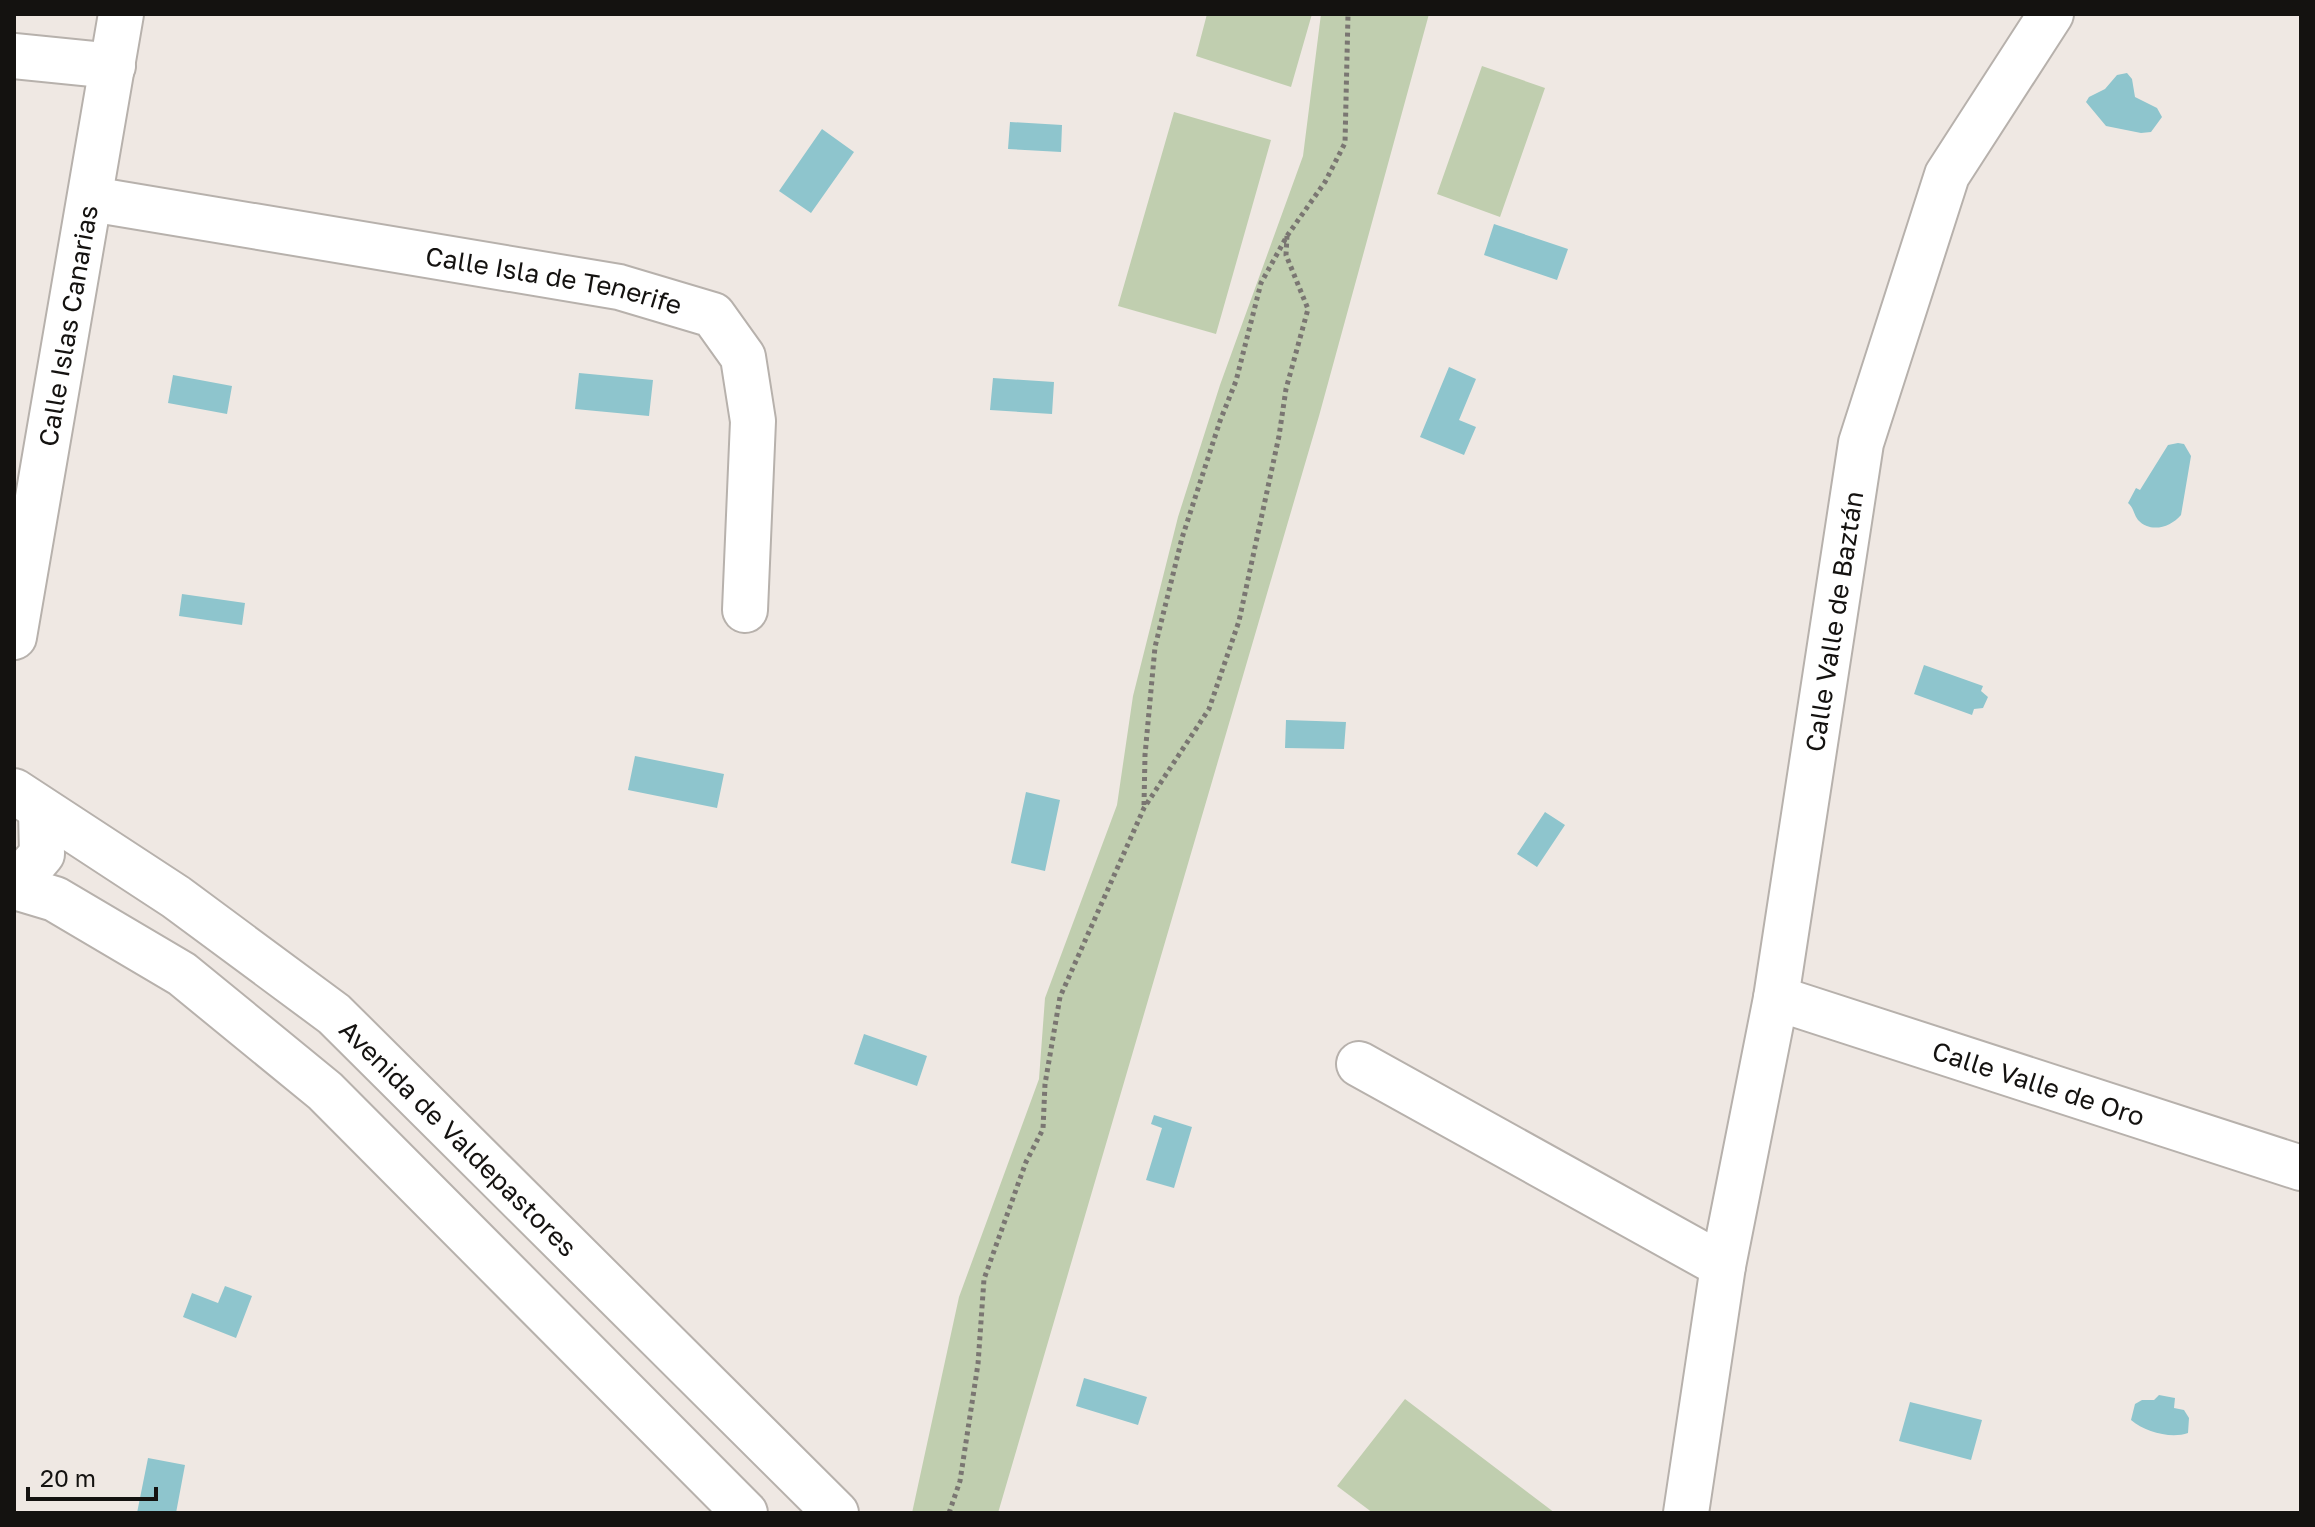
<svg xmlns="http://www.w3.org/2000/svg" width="2315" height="1527" font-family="'Golos Text',sans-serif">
<rect width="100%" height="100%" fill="#efe8e3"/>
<path fill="#c0ceaf" d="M1207 14H1312L1291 87 1196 56Z
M1321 14H1429L1319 416 998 1513H912L959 1297 1039 1079 1045 998 1117 805 1133 696 1178 517 1220 385 1303 156Z
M1482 66 1545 88 1500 217 1437 194Z
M1174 112 1271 140 1216 334 1118 306Z
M1405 1399 1555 1513H1373L1337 1486Z"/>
<path fill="#8ec5cd" d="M2127 73 2132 79 2135 97 2157 108 2162 117 2151 132 2141 133 2106 126 2086 102 2089 97 2105 89 2117 75Z
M1010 122 1062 125 1061 152 1008 149Z
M822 129 854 152 811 213 779 191Z
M1494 224 1568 249 1557 280 1484 255Z
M1449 367 1476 379 1459 420 1476 427 1464 455 1420 437Z
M579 373 653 380 649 416 575 409Z
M173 375 232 386 227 414 168 403Z
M993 378 1054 382 1052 414 990 410Z
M2178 443 2184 444 2191 456 2181 515C2170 528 2150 533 2138 520 2133 513 2134 508 2128 503L2136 488 2140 490 2168 445Z
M182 594 245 603 242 625 179 616Z
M1924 665 1983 686 1981 691 1988 697 1983 708 1974 709 1972 715 1914 694Z
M1286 720 1346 722 1344 749 1285 748Z
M635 756 724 774 717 808 628 790Z
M1026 792 1060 800 1045 871 1011 863Z
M1545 812 1565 825 1537 867 1517 854Z
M864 1034 927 1056 917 1086 854 1064Z
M1154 1115 1192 1127 1174 1188 1146 1180 1162 1128 1151 1124Z
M225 1286 252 1296 236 1338 183 1317 192 1293 218 1303Z
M1084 1378 1147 1397 1138 1425 1076 1406Z
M2159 1395 2175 1398 2174 1408 2184 1410 2189 1418 2188 1433C2171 1439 2145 1432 2131 1420L2135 1404 2142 1400H2154Z
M1910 1402 1982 1420 1971 1460 1899 1441Z
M148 1458 185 1465 176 1513H137Z"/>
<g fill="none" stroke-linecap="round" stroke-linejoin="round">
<defs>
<g id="minor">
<path d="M14 56 113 66"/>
<path id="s1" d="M91 199 619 287 713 315 743 357 753 421 745 610"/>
<path id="s2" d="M14 637 121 14"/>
<path id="s3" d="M14 791 176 897 334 1014 836 1513"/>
<path d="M14 887 42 854 41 811"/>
<path d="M15 887 55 899 182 974 325 1091 745 1513"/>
<path id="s4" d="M1776 998 2301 1168"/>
<path d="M1359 1064 1723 1266"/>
<path id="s5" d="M1686 1513 1723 1266 1776 998 1861 443 1947 175 2051 14"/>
</g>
</defs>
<use href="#minor" stroke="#b7b1ac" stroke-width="48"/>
<path stroke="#7a7672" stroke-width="5" stroke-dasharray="4 4" stroke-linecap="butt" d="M1144 805 1145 755 1155 647 1182 538 1220 421 1236 381 1261 283 1287 236 1325 182 1345 143 1348 14
M949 1513 960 1481 978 1364 984 1279 1026 1162 1043 1129 1045 1084 1060 997 1144 808 1209 709 1239 621 1279 436 1286 389 1308 309 1286 255 1287 236"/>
<use href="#minor" stroke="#fff" stroke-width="44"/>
</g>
<g text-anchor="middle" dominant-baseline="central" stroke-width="6" stroke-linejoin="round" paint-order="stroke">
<g font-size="26" fill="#141210" stroke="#efe8e3">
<text stroke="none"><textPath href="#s1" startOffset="470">Calle Isla de Tenerife</textPath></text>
<text stroke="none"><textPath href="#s2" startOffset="316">Calle Islas Canarias</textPath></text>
<text stroke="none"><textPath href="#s5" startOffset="904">Calle Valle de Baztán</textPath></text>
<text stroke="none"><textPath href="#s4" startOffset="276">Calle Valle de Oro</textPath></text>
<text stroke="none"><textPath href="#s3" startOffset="566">Avenida de Valdepastores</textPath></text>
</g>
</g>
<rect width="2315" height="1527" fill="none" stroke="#141210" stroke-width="32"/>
<path d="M28 1487v12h128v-12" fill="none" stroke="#141210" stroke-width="4"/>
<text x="40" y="1487" font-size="24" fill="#141210" stroke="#efe8e3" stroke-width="6" paint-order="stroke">20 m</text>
</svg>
